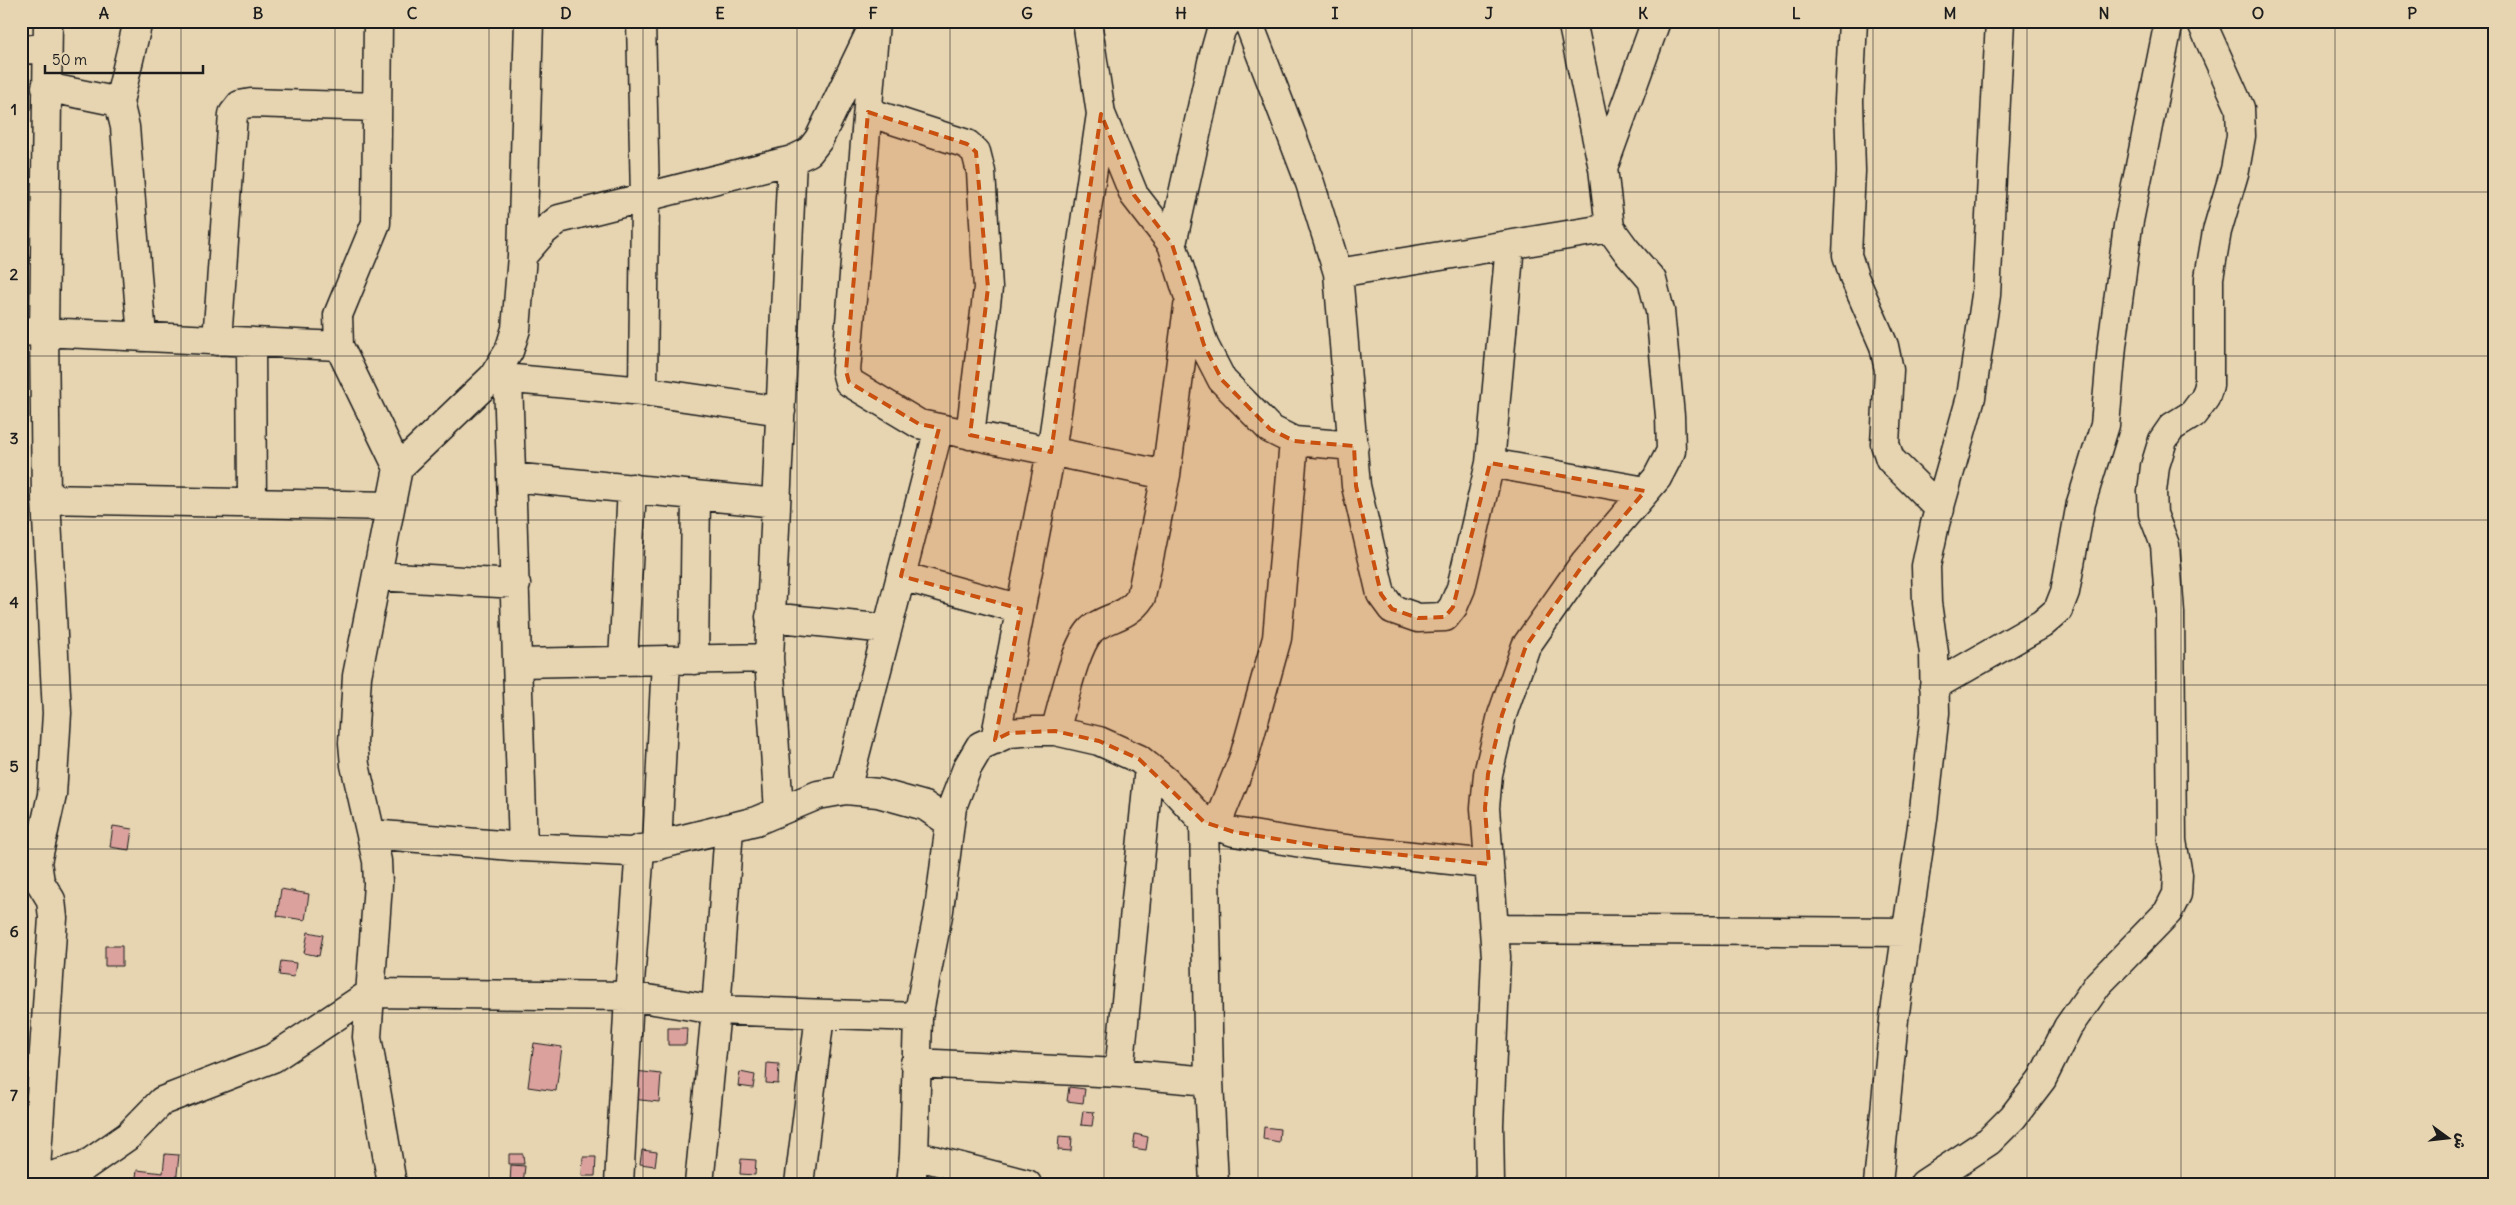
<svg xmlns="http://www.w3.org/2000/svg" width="2516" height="1205" font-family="Delius,'Playpen Sans Arabic',sans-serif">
<rect width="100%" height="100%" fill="#e7d5b2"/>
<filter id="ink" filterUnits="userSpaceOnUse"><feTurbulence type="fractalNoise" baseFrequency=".02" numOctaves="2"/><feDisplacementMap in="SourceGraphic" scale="10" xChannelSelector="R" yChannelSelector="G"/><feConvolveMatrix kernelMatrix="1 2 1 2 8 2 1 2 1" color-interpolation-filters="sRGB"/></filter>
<g filter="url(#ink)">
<path fill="#dba19d" stroke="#1c1c1c" d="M113 826 132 829 129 850 110 847Z
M281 889 309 894 305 920 277 916Z
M308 932 323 935 319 956 304 953Z
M105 946H122V966H105Z
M281 961 296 963 294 977 279 975Z
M668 1028H687L686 1045H668Z
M534 1043 562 1047 556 1091 528 1087Z
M767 1063 779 1064 778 1084 766 1083Z
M635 1071 661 1074 659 1102 632 1099Z
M740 1072 755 1075 753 1088 738 1086Z
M1069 1087 1085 1089 1083 1103 1067 1101Z
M1083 1111 1094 1112 1092 1126 1081 1125Z
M1264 1127 1280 1129 1279 1142 1263 1139Z
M1135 1134 1148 1137 1146 1150 1133 1148Z
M1059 1136 1072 1137 1071 1151 1058 1150Z
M642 1150 657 1152 655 1166 640 1164Z
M165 1154 179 1155 176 1184H135L137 1170 163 1173Z
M509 1154H523L524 1164H509Z
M583 1157H596L595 1176H582Z
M741 1159 756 1160 755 1175 740 1174Z
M511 1165 525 1166 523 1184H510Z"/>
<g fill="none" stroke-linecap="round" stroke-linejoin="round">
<defs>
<path id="minor" d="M138 21 119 102 125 127 142 337
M378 21 376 223 338 315 339 346 398 468
M641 21 645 197 643 391
M1087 21 1101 114 1134 195 1172 244 1204 345 1222 380 1270 429 1294 441 1354 446
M1248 21 1310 183 1338 273 1356 486 1381 594 1392 609 1418 618 1445 617 1453 607 1461 588 1490 463 1510 245
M1572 21 1603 168
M1853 21 1849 101 1851 171 1847 255 1854 277 1884 346 1889 370 1885 444 1890 459 1940 509
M875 22 846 371 849 382 919 424 1166 475
M21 50 47 48
M46 87 119 102
M868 112 967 144 976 152 981 172 988 288 970 435
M1172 244 1212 62 1221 30 1227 21
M522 256 543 232 559 219 792 160 809 152 819 139 868 37
M1338 273 1610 228
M21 331 339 346
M217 341 233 114 240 105 251 103 377 107
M251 343 252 503
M493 377 643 391 781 411
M508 379 523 847
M1490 463 1645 491
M511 477 776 503
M46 499 390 506
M377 576 516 584
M901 576 1021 609
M770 617 887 629
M694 660 696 495
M623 661 632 488
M518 663 769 658
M1934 686 2042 624 2058 610 2065 592 2081 503 2105 425 2112 346 2128 226 2169 21
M1055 731C1063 706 1074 648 1091 630 1104 617 1127 619 1141 597L1166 475 1188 307
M995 740 1051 452 1101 114
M846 790 939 428
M779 811 769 658 792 160
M1204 822 1209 1081 1214 1184
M1216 826 1244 757 1277 638 1294 441
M371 834 523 847 630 852 756 821 818 795 846 790 878 793 925 806 950 823
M657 846 666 660
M1494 929 1907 932
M915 1063 1119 1073 1209 1081
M1119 1073 1149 767
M914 1155 1027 1184
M21 1177 35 1181 85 1166 128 1136 162 1101 273 1058 371 993 629 996 716 1010 918 1017
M35 1184 53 918 51 900 40 882 37 862 52 795 57 713 46 499 44 332 48 21
M392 1184 367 1037 378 884 377 861 355 765 353 743 357 676 398 468 493 377 509 351 516 329 522 256 529 21
M619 1184 629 996 640 849
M699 1184 716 1010 729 829
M799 1184 820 1015
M911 1184 914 1155 918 1017 939 910 952 807 967 768 980 746 1009 733 1035 731H1055L1099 741 1139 759 1166 781 1204 822 1234 832 1326 847 1489 864
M1490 1184 1489 1125 1496 957 1485 808 1488 774 1502 715 1526 646 1585 562 1657 478 1671 451 1670 416 1660 311 1652 280 1626 250 1610 228 1603 168 1656 21
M1878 1184 1894 1019 1923 819 1935 713 1934 653 1927 603 1926 566 1935 524 1971 397 1986 295 2000 21
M1924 1184 1989 1141 2013 1117 2042 1079 2068 1027 2098 984 2168 912 2177 894 2178 875 2172 841 2170 613 2165 545 2153 514 2152 492 2155 466 2163 440 2172 427 2193 414 2205 398 2209 386V278L2217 231 2235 170 2241 136 2240 108 2201 21"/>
</defs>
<use href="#minor" stroke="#1c1c1c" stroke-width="31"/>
<use href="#minor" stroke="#e7d5b2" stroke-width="28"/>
</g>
</g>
<path fill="#c9500e" fill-opacity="0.2" stroke="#c9500e" stroke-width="4" stroke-dasharray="10 6" stroke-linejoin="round" d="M868 112 967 144 976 152 988 288 970 435 1051 452 1101 114 1134 195 1172 244 1204 345 1222 380 1270 429 1294 441 1354 446 1356 486 1381 594 1392 609 1418 618 1445 617 1453 607 1490 463 1645 491 1585 562 1526 646 1502 715 1488 774 1485 808 1489 864 1326 847 1234 832 1204 822 1139 759 1099 741 1055 731 1009 733 995 740 1021 609 901 576 939 428 919 424 857 387 849 382 846 371Z"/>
<path fill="none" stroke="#1c1c1c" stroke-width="1" stroke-opacity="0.55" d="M181 21V1184M335 21V1184M489 21V1184M643 21V1184M797 21V1184M950 21V1184M1104 21V1184M1258 21V1184M1412 21V1184M1566 21V1184M1719 21V1184M1873 21V1184M2027 21V1184M2181 21V1184M2335 21V1184M21 192H2495M21 356H2495M21 520H2495M21 685H2495M21 849H2495M21 1013H2495"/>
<rect width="2516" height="1205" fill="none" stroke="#e7d5b2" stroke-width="55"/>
<g transform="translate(2448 1138) rotate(105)" stroke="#e7d5b2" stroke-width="4" paint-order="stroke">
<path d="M0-4L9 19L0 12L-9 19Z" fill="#1c1c1c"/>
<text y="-8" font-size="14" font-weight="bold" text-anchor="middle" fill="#1c1c1c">ش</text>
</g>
<path d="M45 65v8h158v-8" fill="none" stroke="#1c1c1c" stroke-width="2.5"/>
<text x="52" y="65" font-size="15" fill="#1c1c1c" stroke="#e7d5b2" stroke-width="4" paint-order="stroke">50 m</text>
<rect x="28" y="28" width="2460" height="1150" fill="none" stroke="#1c1c1c" stroke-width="2"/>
<g font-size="16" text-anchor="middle" font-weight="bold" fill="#1c1c1c">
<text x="104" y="19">A</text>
<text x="258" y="19">B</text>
<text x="412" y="19">C</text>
<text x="566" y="19">D</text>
<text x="720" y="19">E</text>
<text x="873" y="19">F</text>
<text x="1027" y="19">G</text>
<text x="1181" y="19">H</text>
<text x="1335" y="19">I</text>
<text x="1489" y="19">J</text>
<text x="1643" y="19">K</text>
<text x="1796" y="19">L</text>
<text x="1950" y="19">M</text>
<text x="2104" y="19">N</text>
<text x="2258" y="19">O</text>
<text x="2412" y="19">P</text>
<text x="14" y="115">1</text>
<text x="14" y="280">2</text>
<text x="14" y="444">3</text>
<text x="14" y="608">4</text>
<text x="14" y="772">5</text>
<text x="14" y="937">6</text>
<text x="14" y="1101">7</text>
</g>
</svg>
